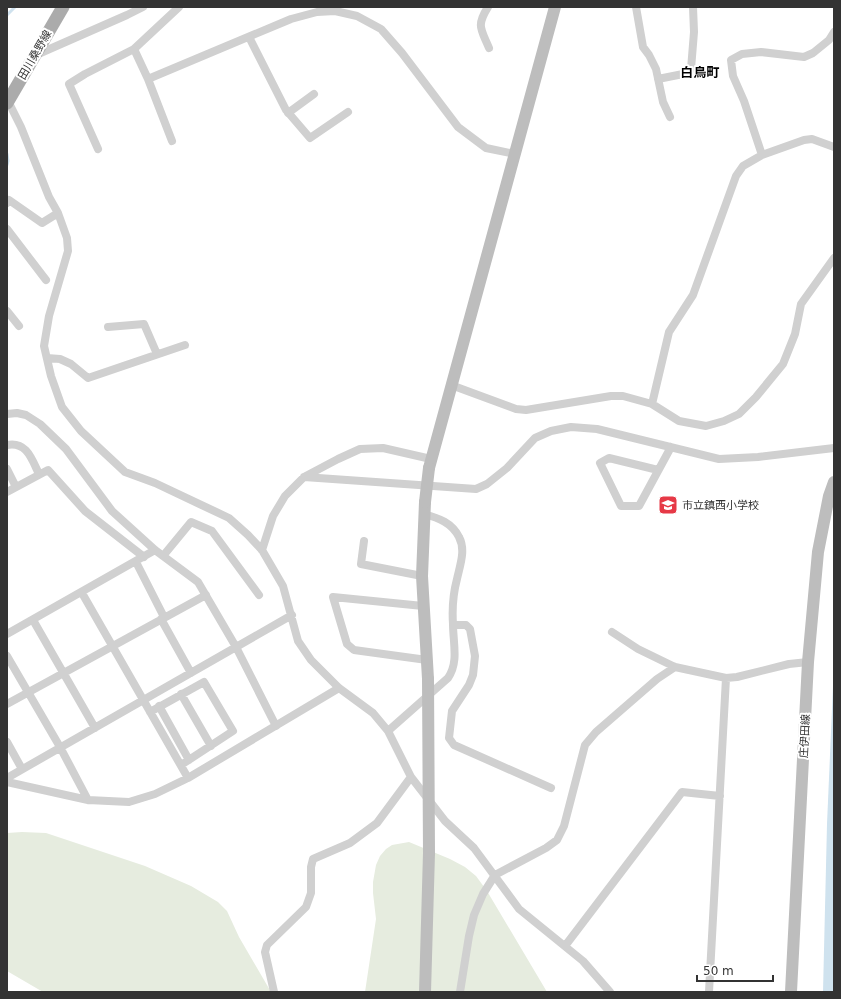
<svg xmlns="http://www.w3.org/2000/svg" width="841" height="999" font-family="'DejaVu Sans','Noto Sans JP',sans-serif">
<rect width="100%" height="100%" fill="#fff"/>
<path fill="#e6ecdf" d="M22 832 46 833 145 866 191 886 218 902 227 911 239 937 271 992H43L7 971V833Z
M409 842 450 859 465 867 476 876 487 891 547 992H365L376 919 373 893V882L376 865 380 856 386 849 392 845Z"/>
<path fill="#cfe2ee" d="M834 663V992H823L827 824Z"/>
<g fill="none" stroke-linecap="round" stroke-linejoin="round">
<path stroke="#cfe2ee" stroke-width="3" d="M7 15 15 7
M7 154 8 161 7 165"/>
<path stroke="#d0d0d0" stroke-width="8" d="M488 7C476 26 481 29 489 48
M636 7 643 47 649 55 656 69 663 102 670 117
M249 37 286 110 310 138 348 112
M36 55 127 15 143 7
M148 79 134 49 179 7
M658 79 688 73 691 69 694 32 693 7
M8 101 21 127 49 197 58 213 67 238 68 251 49 316 44 346 51 376 62 407 81 431 125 472 155 483 229 518 248 535 262 550 283 586 298 641 311 660 339 688 373 713 388 731 411 777 445 821 474 848 519 909 583 961 610 992
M288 113 314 94
M172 141 148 79 291 19 317 12 335 11 357 16 381 29 402 53 458 127 486 148 515 154
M834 147 812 139 804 140 762 155 743 166 736 176 693 295 669 332 652 404 679 421 706 426 724 421 739 414 756 397 783 364 795 334 801 304 834 258
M98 149 69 84 85 74 134 49
M762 155 744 101 733 76 731 60 742 54 761 52 804 57 813 53 829 40 834 32
M7 203 9 200 42 223 58 213
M7 229 46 280
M7 311 19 326
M108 327 144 324 157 354
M47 358 60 359 71 364 88 378 185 345
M451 385 516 409 526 410 611 396H623L652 404
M7 414 17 413 26 415 40 424 66 449 112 511 155 550 198 582 236 647 276 726
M7 445C27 441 32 460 39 474
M7 469 16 487
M658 470 609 458 600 463 621 506H639L671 447
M304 477 476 489 487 484 507 468 535 438 551 431 571 427 597 429 719 459 758 457 834 448
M7 492 48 470 85 511 144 557
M364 541 361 564 422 576
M262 550 273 516 285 496 304 477 338 459 360 449 383 448 431 459
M163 556 191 522 212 531 259 595
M136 562 164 617
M82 593 188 778
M423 606 333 597 347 644 354 650 427 660
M161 619 191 673
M33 620 95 728
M453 625H466L470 629 475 656 473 675 469 685 452 711 449 738 454 745 551 788
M612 632 638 649 675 667 726 678 737 677 789 664 808 662
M7 634 155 550
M7 656 60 747 88 800
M181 694 211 746
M7 704 206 595
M159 706 189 760
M150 712 204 682 233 731 181 765
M388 731 448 678C459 662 453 643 453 624 452 609 453 594 457 579 460 565 466 550 459 537 452 523 439 518 424 514
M7 742 22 769
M7 778 292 615
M7 782 88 800 129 802 155 794 188 778 339 688
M565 946 682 792 720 796
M274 992 265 952 267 945 306 907 311 893V867L313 859 350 843 377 823 411 777
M460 992 469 936 474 915 483 894 495 875 546 848 557 840 564 826 585 745 596 732 657 679 675 667
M709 992 726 678"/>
<path stroke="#bdbdbd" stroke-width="12" d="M429 468 555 7
M425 502 422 576 428 679
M425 992 429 853
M791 992 808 662 818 552 829 496 834 482"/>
<path stroke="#ababab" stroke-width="13" d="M7 103 63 7"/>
<path stroke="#bdbdbd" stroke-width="12" d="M425 502 429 468
M428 679 429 853"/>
</g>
<defs>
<symbol id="school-square" viewBox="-11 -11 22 22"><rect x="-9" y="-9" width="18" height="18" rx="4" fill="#e63946" stroke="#fff"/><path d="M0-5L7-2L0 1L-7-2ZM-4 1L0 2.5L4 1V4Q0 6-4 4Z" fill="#fff"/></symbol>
</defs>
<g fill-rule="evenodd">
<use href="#school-square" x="657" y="494" width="22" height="22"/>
</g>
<g text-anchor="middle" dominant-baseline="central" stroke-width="4" stroke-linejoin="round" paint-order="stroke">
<g font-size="11" fill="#333" stroke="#fff">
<text transform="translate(35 55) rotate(-60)">田川桑野線</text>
<text transform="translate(805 736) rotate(-87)">庄伊田線</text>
</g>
<g font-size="11" fill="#333" stroke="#fff" text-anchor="start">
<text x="682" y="505">市立鎮西小学校</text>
</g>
<g font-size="13" font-weight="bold" fill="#000" stroke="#fff">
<text x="700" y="72">白鳥町</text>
</g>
</g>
<rect width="841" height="999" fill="none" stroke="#333333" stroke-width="16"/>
<path d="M697 975v6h76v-6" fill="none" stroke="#333333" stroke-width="2"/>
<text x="703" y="975" font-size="12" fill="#333333" stroke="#ffffff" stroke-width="3" paint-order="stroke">50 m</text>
</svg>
